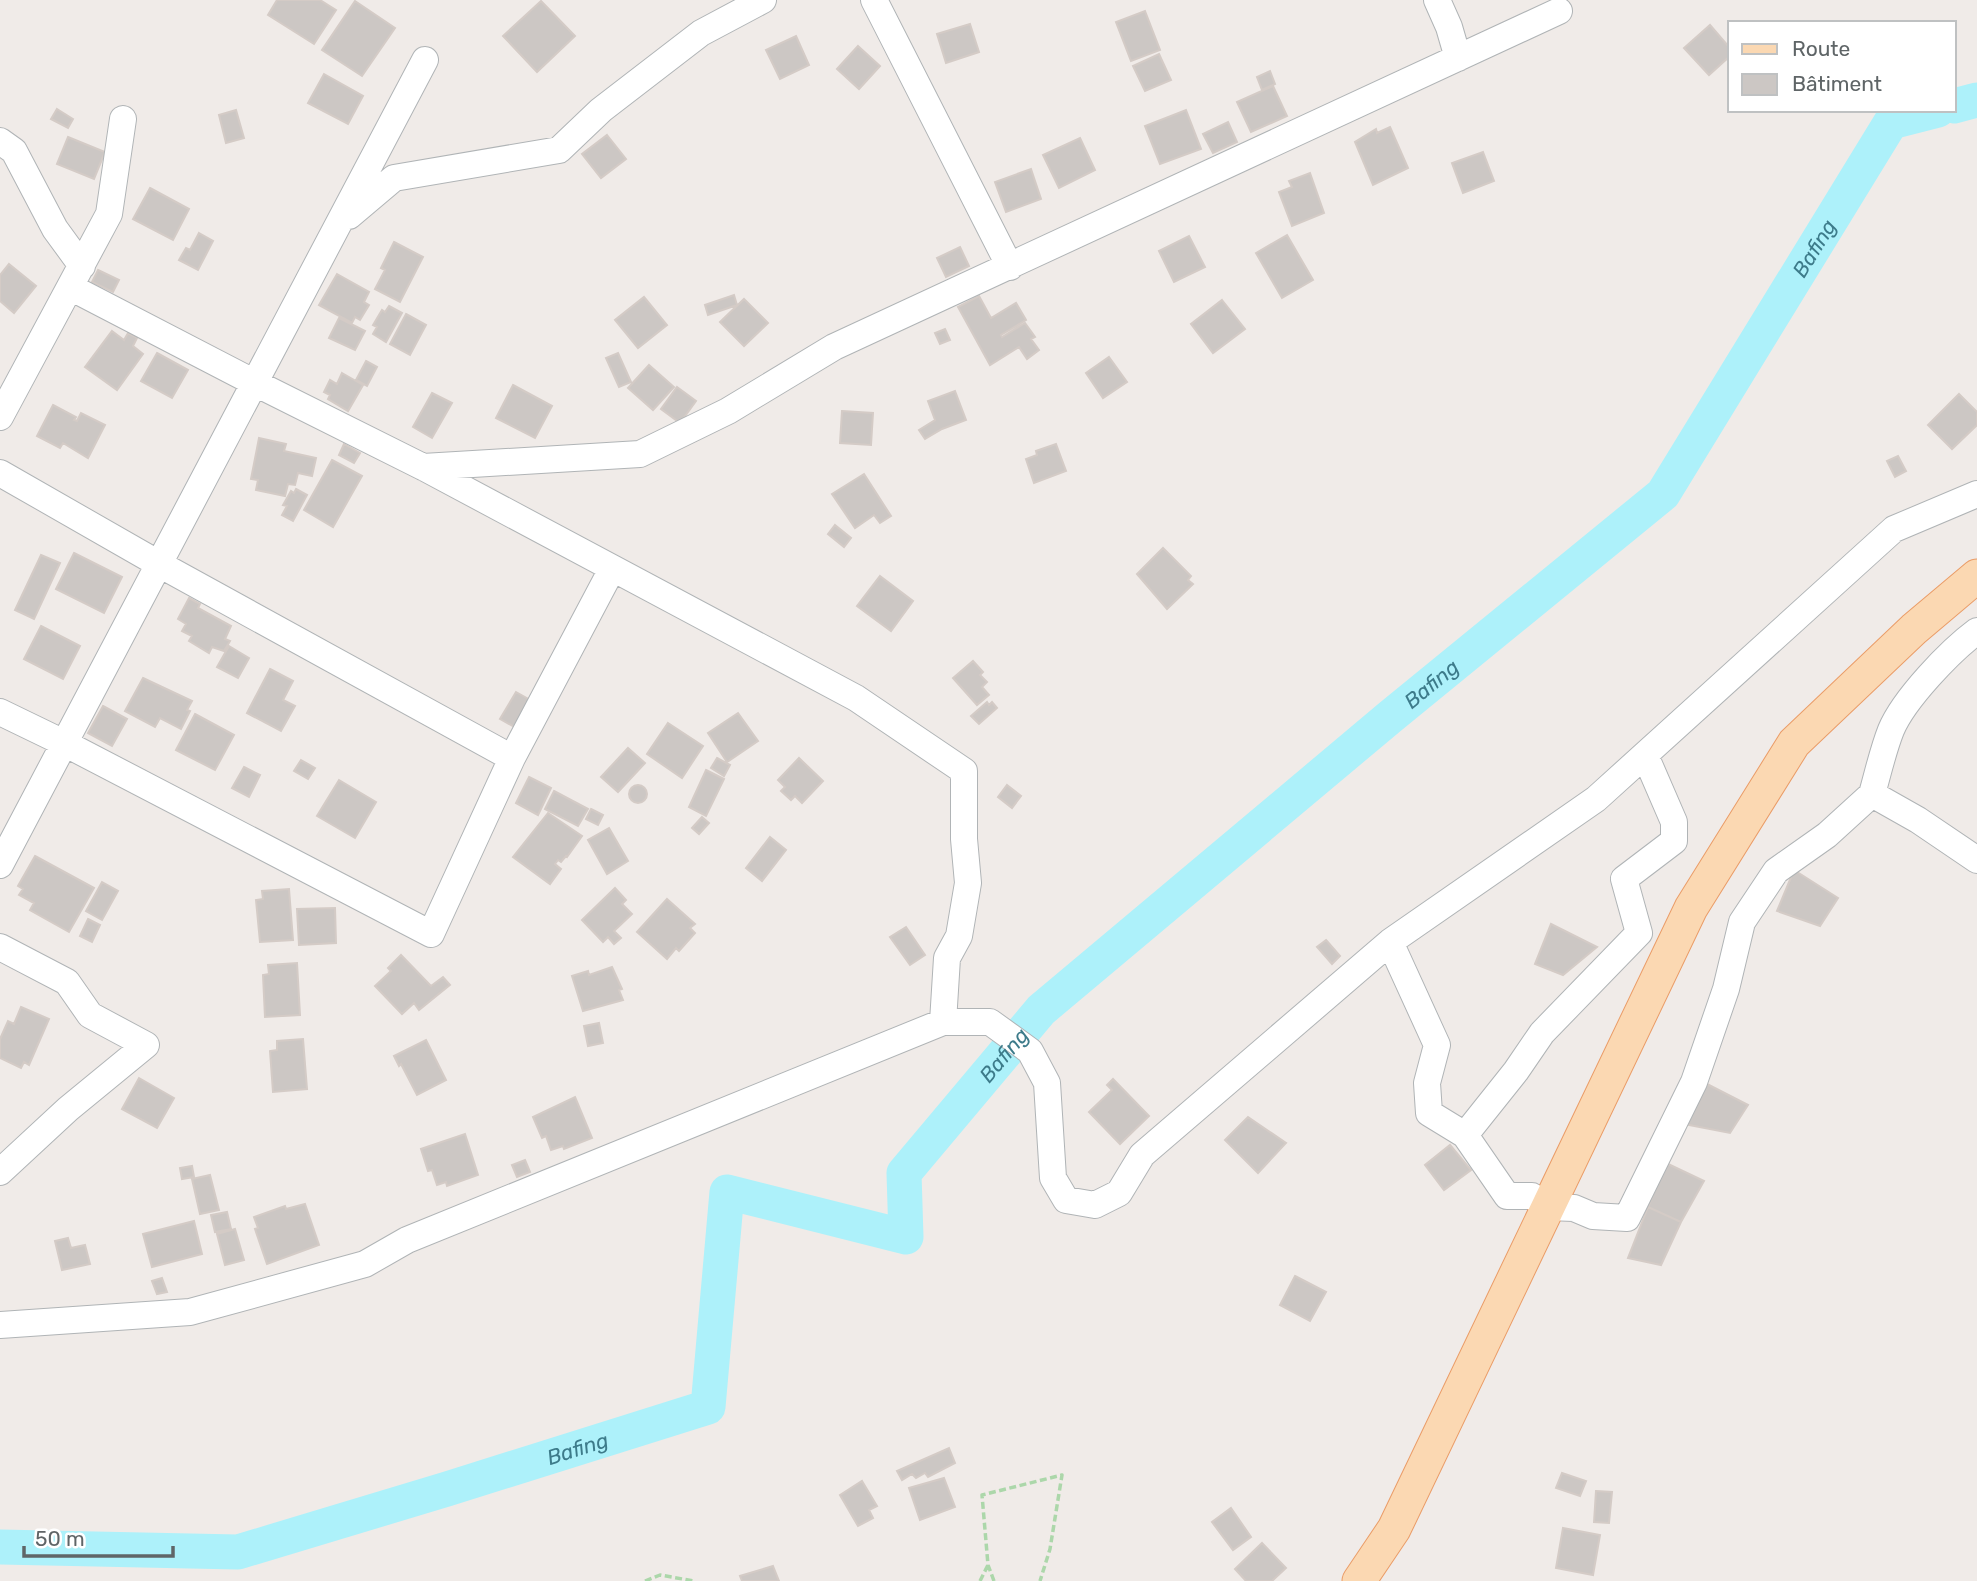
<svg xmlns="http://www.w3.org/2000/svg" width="1977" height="1581" font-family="Rubik,sans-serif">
<rect width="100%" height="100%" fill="#f0ebe8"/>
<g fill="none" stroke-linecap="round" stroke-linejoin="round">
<g stroke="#adf1fa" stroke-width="35">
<path d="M1954 106 1977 100"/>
<path id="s1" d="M0 1547 238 1552 447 1489 708 1407 727 1192 906 1237 904 1173 1041 1010 1390 717 1663 494 1891 122 1938 110"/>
</g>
</g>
<path fill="#ccc7c4" stroke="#d4cbc6" stroke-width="2" d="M277 0H320L336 10 314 44 268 15Z
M355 1 395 28 362 76 322 50Z
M541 1 575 36 537 72 503 36Z
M1145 11 1160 50 1131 61 1116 22Z
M970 24 979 52 946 63 937 34Z
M1710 25 1730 48V56L1709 75 1684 48Z
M796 36 809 65 780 79 766 50Z
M858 46 880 66 859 89 837 69Z
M1159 54 1171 80 1145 91 1133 66Z
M1270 71 1275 84 1262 90 1257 77Z
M324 74 363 96 348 124 308 103Z
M1273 86 1287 116 1251 132 1237 102Z
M57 109 73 119 68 128 51 119Z
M236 110 244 138 226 143 219 115Z
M1186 110 1201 149 1160 164 1145 126Z
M1228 122 1237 142 1213 153 1203 134Z
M1390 127 1408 168 1373 185 1355 142 1376 129 1377 133Z
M607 135 626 159 601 178 582 154Z
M68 137 105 152 94 179 57 164Z
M1080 138 1095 170 1059 188 1043 155Z
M1483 152 1494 181 1463 193 1452 163Z
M1031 169 1041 199 1006 212 995 182Z
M1310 173 1324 213 1292 226 1279 192 1292 187 1289 181Z
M150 188 189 209 173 240 133 219Z
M199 233 213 241 198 270 179 260 186 248 190 250Z
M1287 235 1313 280 1282 298 1256 253Z
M1189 236 1205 267 1174 282 1159 251Z
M394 242 423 257 400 302 375 289 385 270 381 268Z
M960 247 969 266 946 277 937 258Z
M9 264 36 286 14 313 0 301V275Z
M98 270 119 280 113 292 92 282Z
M337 274 369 292 364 302 369 305 360 320 355 317 352 323 319 305Z
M734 295 737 305 708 315 705 305Z
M979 296 991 318 1016 303 1026 320 1001 335 1002 337 1025 323 1035 337 1031 339 1039 350 1027 359 1019 347 990 365 958 307Z
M644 297 667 325 638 348 615 320Z
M744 299 768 323 744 346 720 322Z
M1222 300 1245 329 1213 353 1191 324Z
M389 306 402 313 386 342 373 334 377 327 373 325 382 310 385 312Z
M406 314 426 325 410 355 390 344Z
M339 318 365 331 355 350 329 338Z
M945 329 950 340 940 344 935 333Z
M112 331 124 340 128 333 137 338 133 346 143 354 117 390 85 367Z
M157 353 188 370 172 398 141 381Z
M618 353 631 382 619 387 606 358Z
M1109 357 1127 382 1103 398 1086 373Z
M366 361 377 367 367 386 356 380Z
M649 365 674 387 653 410 628 388Z
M342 373 363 385 348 411 328 399 330 395 324 392 330 380 337 384Z
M513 385 552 406 535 438 496 418Z
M677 387 696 401 680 423 661 409Z
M955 391 966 420 942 429 925 439 919 430 935 420 928 401Z
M432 393 452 403 432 438 413 427Z
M1959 394 1977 412V425L1952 449 1928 425Z
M53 405 76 417 74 420 77 421 81 413 105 425 88 458 63 443 60 448 37 436Z
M842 411 873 413 871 445 840 443Z
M259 438 286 444 284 451 316 458 312 476 298 473 295 485 288 484 285 496 256 490 258 480 251 479Z
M344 444 360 453 354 463 339 455Z
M1056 444 1066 471 1034 483 1026 459 1037 455 1036 451Z
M1898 456 1906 471 1895 477 1887 461Z
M332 460 362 476 333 527 304 510Z
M864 474 891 516 880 523 874 515 855 528 832 494Z
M296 489 307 495 293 521 282 515 287 506 283 505 291 491 294 493Z
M835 525 851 538 844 547 828 534Z
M1163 548 1191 576 1188 580 1193 584 1167 609 1137 574Z
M74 553 122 577 104 613 56 589Z
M41 555 60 563 34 619 15 610Z
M880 576 913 601 891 631 857 606Z
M189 598 200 604 198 608 231 626 225 639 230 641 224 651 212 647 209 653 189 641 192 636 182 631 186 624 178 619Z
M41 626 80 646 63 679 24 659Z
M229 646 249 658 238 678 217 667Z
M973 661 983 672 980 675 987 682 982 687 989 695 977 705 953 678Z
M270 669 293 681 283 700 295 706 281 731 247 713Z
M143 678 192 701 187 710 190 711 181 729 160 718 155 727 125 711Z
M516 692 534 702 518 729 500 719Z
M987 702 989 705 992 702 997 708 979 724 971 716Z
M103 706 127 719 112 746 88 733Z
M738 713 758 741 727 762 708 733Z
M195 714 234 735 215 770 176 750Z
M668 723 703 746 682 778 647 754Z
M628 748 645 763 618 792 601 777Z
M717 758 730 765 724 776 711 768Z
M799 758 823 781 802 803 795 796 791 800 781 791 785 787 778 780Z
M301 760 315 768 308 779 294 771Z
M244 767 260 775 249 797 232 788Z
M706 770 724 779 706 816 689 807Z
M529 777 551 788 538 815 516 803Z
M339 780 376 802 355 838 317 816Z
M629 794a9 9 0 1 1 18 0a9 9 0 1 1-18 0Z
M1007 785 1021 796 1012 808 998 797Z
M554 791 588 809 578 826 545 809Z
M591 809 603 815 598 825 586 819Z
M548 813 582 836 567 857 566 856 561 862 558 860 555 864 561 869 550 884 513 857Z
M702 817 709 823 699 834 692 828Z
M609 828 628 861 607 874 588 840Z
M770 837 786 850 762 881 746 868Z
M35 856 94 888 69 932 30 910 34 903 19 895 23 889 18 886Z
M1794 870 1838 898 1820 926 1777 911Z
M102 882 118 891 102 920 86 911Z
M615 888 626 900 622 904 632 914 614 931 621 938 614 944 608 937 603 942 582 920Z
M289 889 293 940 260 942 256 900 263 899 262 891Z
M667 899 695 924 690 928 695 933 679 951 676 948 667 959 637 932Z
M335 908 336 943 299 945 297 909Z
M88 919 100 925 92 942 80 936Z
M1551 924 1597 947 1563 975 1535 964Z
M906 927 925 955 910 965 890 937Z
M1326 940 1340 956 1332 964 1317 947Z
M401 955 431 986 443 977 450 985 419 1010 414 1003 402 1014 375 986 391 971 388 968Z
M297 963 300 1015 265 1017 263 975 269 974 268 965Z
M612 967 622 989 619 990 623 1000 583 1011 572 976 588 971 589 975Z
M21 1007 49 1019 29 1065 24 1062 21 1068 0 1058V1039L8 1021 14 1024Z
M599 1023 603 1043 588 1046 584 1026Z
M303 1039 307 1089 273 1092 270 1051 277 1050V1041Z
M426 1040 446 1080 417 1095 401 1064 399 1066 394 1056Z
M139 1078 174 1098 157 1128 122 1109Z
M1113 1079 1149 1116 1120 1144 1089 1112 1112 1090 1107 1085Z
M1707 1084 1748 1105 1730 1133 1679 1123Z
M575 1097 592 1138 564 1149 563 1146 551 1150 546 1136 542 1138 533 1117Z
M1248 1117 1286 1143 1258 1173 1225 1140Z
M465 1134 478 1175 447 1186 446 1182 437 1185 432 1170 428 1171 421 1149Z
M1450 1145 1471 1170 1444 1190 1425 1165Z
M525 1160 530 1172 517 1177 512 1165Z
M1666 1163 1704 1181 1681 1222 1648 1207Z
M192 1166 194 1177 182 1179 180 1168Z
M210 1175 219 1210 200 1214 192 1179Z
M305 1204 319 1245 267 1264 255 1229 258 1228 254 1217 285 1206 286 1209Z
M1648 1207 1681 1222 1661 1265 1628 1258Z
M227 1212 231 1229 215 1232 211 1215Z
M194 1221 202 1254 152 1267 143 1234Z
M235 1229 244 1260 225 1265 217 1234Z
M68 1238 71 1248 85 1245 90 1264 62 1270 55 1241Z
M1295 1276 1326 1292 1310 1321 1280 1305Z
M162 1278 167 1292 157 1294 152 1281Z
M949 1448 955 1463 928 1477 925 1473 916 1478 912 1474 902 1480 897 1471Z
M1562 1473 1586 1481 1580 1496 1556 1488Z
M944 1478 955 1507 920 1520 909 1488Z
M862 1481 877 1506 869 1510 873 1518 858 1526 840 1495Z
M1596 1491 1612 1492 1609 1523 1594 1522Z
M1231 1508 1251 1537 1233 1550 1212 1522Z
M1563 1528 1600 1535 1593 1575 1556 1568Z
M1262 1543 1286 1568 1272 1581H1246L1235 1569Z
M773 1566 779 1581H742L740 1576Z"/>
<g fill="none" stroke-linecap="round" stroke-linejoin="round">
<defs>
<path id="minor" d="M874 0 1010 267
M1437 0 1449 27 1458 58
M0 141 14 151 55 229 82 266
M349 216 394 178 559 150 601 110 701 33 763 0
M70 287 255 383 423 467 856 698 964 771V839L968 883 959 936 947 958 943 1022
M0 417 109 214 123 119
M423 467 640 454 728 411 834 347 1559 11
M0 473 159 564 512 758
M0 712 64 743 431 934 512 758 612 569
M1872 794C1878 773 1883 750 1891 730 1904 699 1950 651 1977 631
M0 865 425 60
M1390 942 1437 1045 1427 1083 1429 1113 1465 1135 1516 1071 1542 1033 1639 933 1624 879 1674 841V822L1645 755
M0 947 67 982 90 1015 146 1045 68 1109 0 1172
M1465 1135 1507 1196H1532L1548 1207 1574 1208 1593 1216 1627 1218 1694 1082 1726 989 1742 922 1776 871 1827 835 1872 794 1918 820 1977 860
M0 1325 190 1312 365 1264 407 1240 943 1022H990L1030 1051 1047 1083 1053 1178 1066 1200 1095 1205 1119 1193 1142 1155 1390 942 1596 799 1894 529 1977 494"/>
<path id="major" d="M1359 1581 1394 1529 1691 908 1794 743 1914 629 1977 576"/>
</defs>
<use href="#minor" stroke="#b0b4b6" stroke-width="28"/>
<use href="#major" stroke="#ea9c67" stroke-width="35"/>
<path stroke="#acd7aa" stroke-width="3.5" stroke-dasharray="7 3.5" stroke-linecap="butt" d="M645 1581 660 1575 694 1581
M980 1581 988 1565
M994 1581 988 1565 982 1495 1062 1475 1050 1549 1040 1581"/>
<use href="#minor" stroke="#fff" stroke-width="26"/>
<use href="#major" stroke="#fbd8b2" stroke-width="33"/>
</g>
<g text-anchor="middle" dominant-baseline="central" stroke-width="5" stroke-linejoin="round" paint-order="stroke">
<g font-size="21" font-style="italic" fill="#3d7b8a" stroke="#fff">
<text stroke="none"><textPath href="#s1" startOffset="2504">Bafing</textPath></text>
<text stroke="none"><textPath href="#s1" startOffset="1916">Bafing</textPath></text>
<text stroke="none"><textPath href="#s1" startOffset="1349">Bafing</textPath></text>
<text stroke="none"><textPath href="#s1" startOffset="593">Bafing</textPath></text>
</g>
</g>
<rect x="1728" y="21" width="228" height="91" fill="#ffffff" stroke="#bfc1c2" stroke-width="2"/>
<rect x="1742" y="44" width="35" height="10" fill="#fbd8b2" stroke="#bfc1c2" stroke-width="2"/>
<text x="1792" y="56" font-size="21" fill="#5f6567">Route</text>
<rect x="1742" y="74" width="35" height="21" fill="#ccc7c4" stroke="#bfc1c2" stroke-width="2"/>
<text x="1792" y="91" font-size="21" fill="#5f6567">Bâtiment</text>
<path d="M24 1546v10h149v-10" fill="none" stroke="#5f6567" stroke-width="3.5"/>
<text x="35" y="1546" font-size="21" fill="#5f6567" stroke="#ffffff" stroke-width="5" paint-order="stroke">50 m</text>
</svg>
